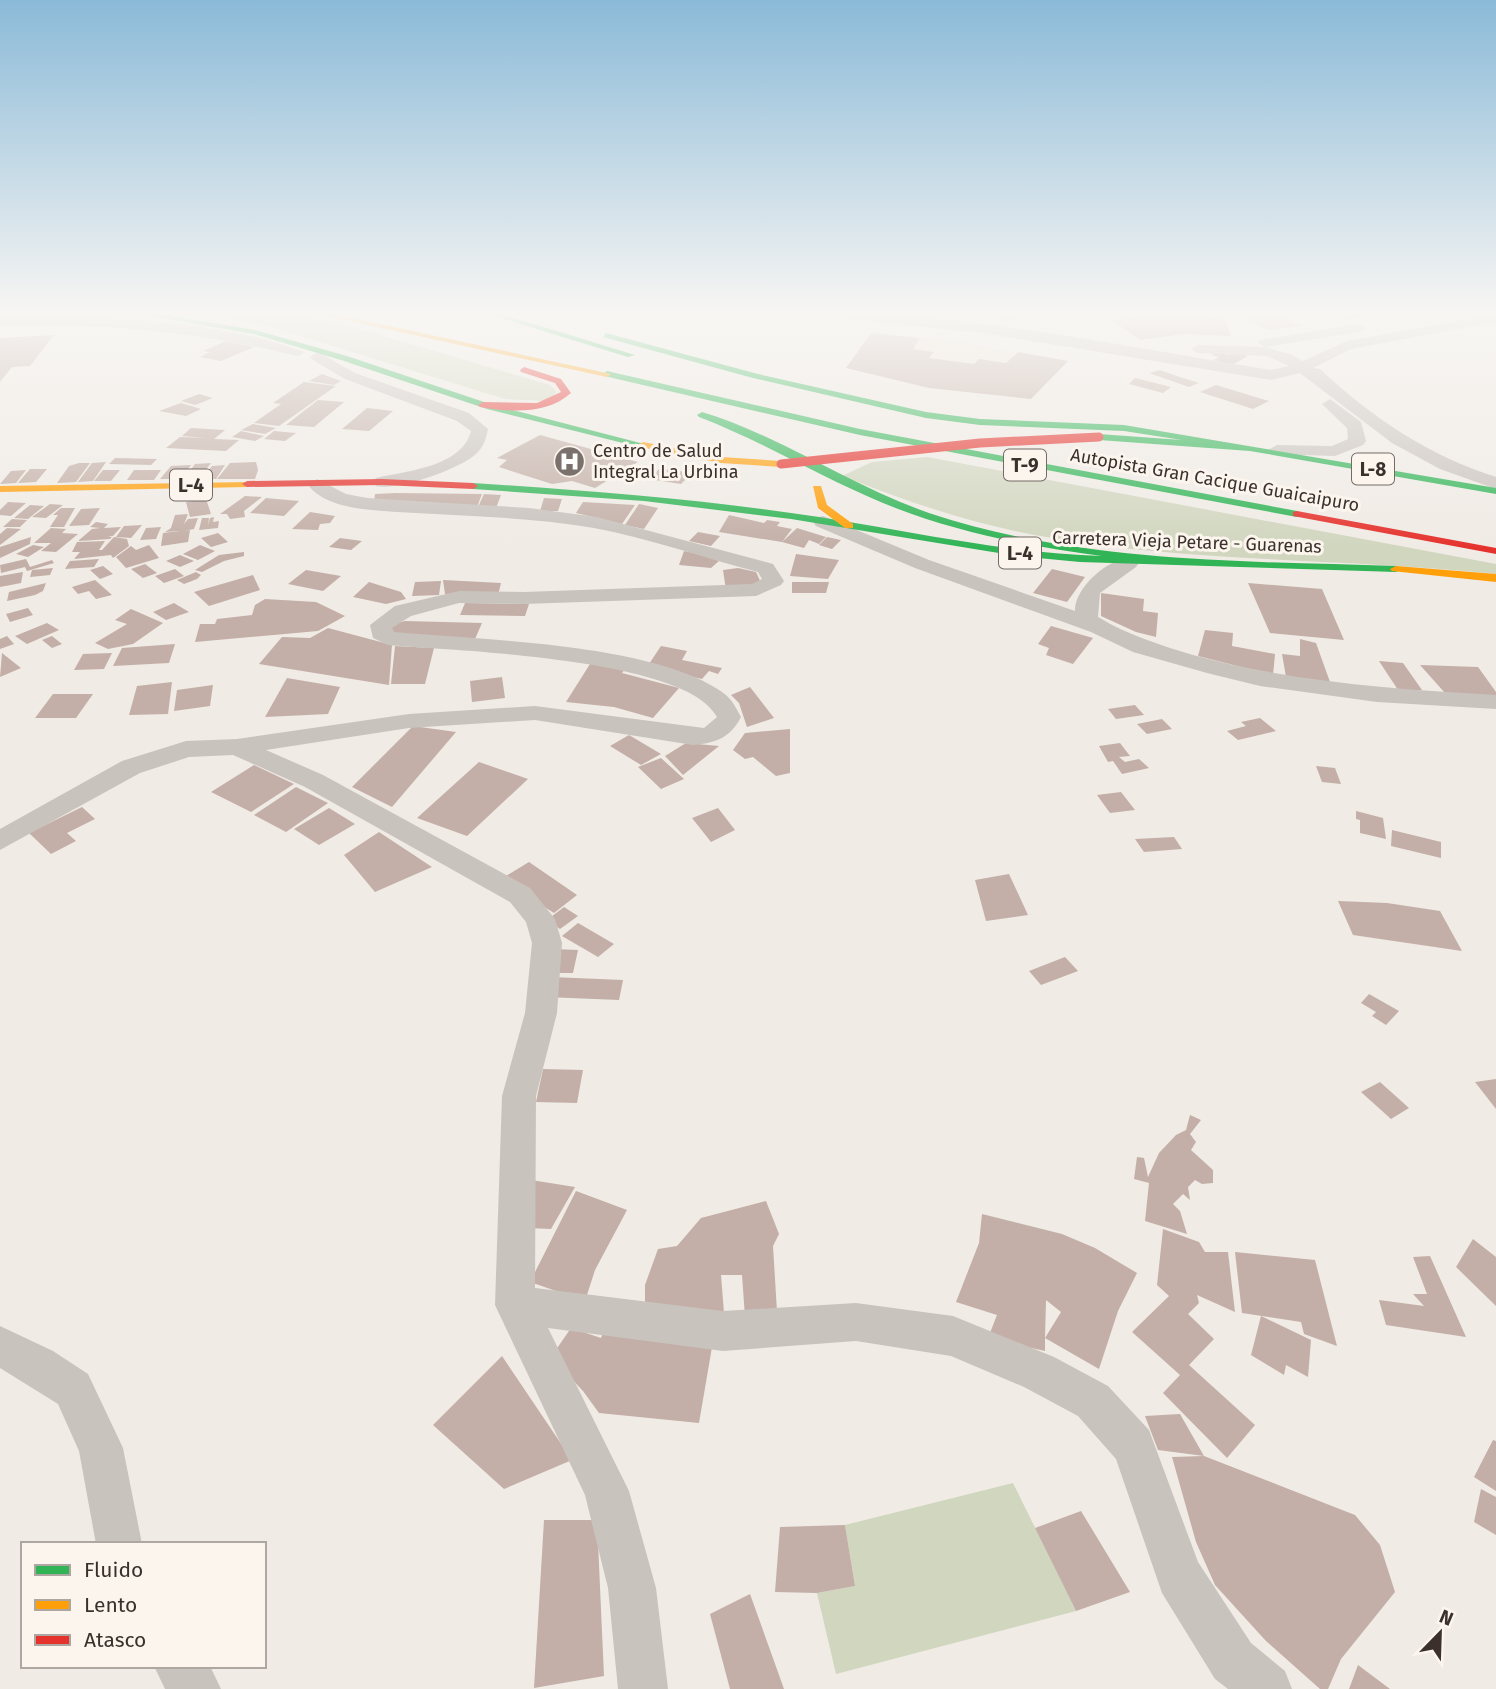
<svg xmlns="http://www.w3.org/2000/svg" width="1496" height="1689" font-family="'Fira Sans',sans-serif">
<rect width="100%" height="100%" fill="#f0ebe5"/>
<path fill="#d1d6bf" d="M185 312H288L366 331 550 385 557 392 547 401 505 399 268 326Z
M927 457 1496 564V574C1347 558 1194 563 1046 537 975 525 908 502 842 476L872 462Z
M1013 1483 1076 1611 836 1674 817 1593 855 1586 845 1525Z"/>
<path fill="#eee3d5" d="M920 338 964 343 1016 354 1006 363 974 364 929 358 933 352 913 349Z"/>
<path fill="#c3afa7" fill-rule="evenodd" d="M987 312H1050V314L1003 321Z
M1232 312H1274L1302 326 1268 330Z
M1326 312H1385V314L1343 320Z
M1165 314 1225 319 1231 336 1184 334 1140 340 1111 320Z
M871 333 920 338 913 349 934 352 929 358 974 364 979 359 1006 363 1018 352 1068 361 1031 399 929 388 846 368Z
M54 335 30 366 12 367 0 382V338Z
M226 341 254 347 221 361 200 357 210 352 203 351Z
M1217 352 1228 355 1233 352 1248 356 1232 365 1214 360 1219 357 1211 355Z
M1160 370 1177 376 1199 383 1189 387 1149 373Z
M322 374 341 381 334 385 309 381Z
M1135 378 1171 387 1163 393 1129 384Z
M304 382 336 386 279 426 254 423 281 404 273 403Z
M1216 385 1269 401 1253 409 1200 392Z
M199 394 213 398 195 405 181 401Z
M318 400 344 402 314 427 286 425Z
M181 403 201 409 186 416 159 411Z
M367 408 393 411 369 431 342 429Z
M253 424 276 428 265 434 241 430Z
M191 428 225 430 214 439 239 440 226 451 166 448 180 437 206 438 182 436Z
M241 431 264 436 255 441 232 437Z
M274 431 296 433 285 441 264 439Z
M540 435 638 462 595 488 572 481 552 484 499 467 507 460 497 458Z
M115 458 157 459 151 465 109 464Z
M106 462 93 481 78 482 92 463Z
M256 462 258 470 255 479H217L230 463Z
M79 463H90L76 482 57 483 69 466Z
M211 463 199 479H184L195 464Z
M191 465 181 479H160L171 466Z
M225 465 216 479H202L212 466Z
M660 468 692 473 681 484 649 479Z
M30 469H47L36 482 18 483Z
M26 470 16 483 0 484 11 471Z
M103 470H120L111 481H94Z
M134 470H161L154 480H127Z
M396 493 482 494 477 507 374 503 375 494Z
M484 494 501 495 496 508 478 507Z
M245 496 262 497 244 511 245 517 230 519 227 514H220Z
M266 498 299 501 284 516 250 513Z
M544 498 562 499 558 511H540Z
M206 499 211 514 190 517 186 502Z
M8 502 26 503 11 516 0 515V510Z
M583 502 635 505 622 524 576 513Z
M50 504 63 505 46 518 32 517Z
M639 504 658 508 644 529 625 525Z
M30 505 44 506 28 519 14 518Z
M61 508H75L64 527H50L58 515H53Z
M100 508 89 525 69 526 81 509Z
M310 512 335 516 330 523 320 524 318 530 292 529Z
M188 514 184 524 188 519 198 518 194 529 183 531 190 530 188 542 161 546 163 533 180 531 165 532 171 528 175 515Z
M729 515 764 523 767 520 780 522 777 526 792 529 782 542 719 532Z
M214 517 213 522 219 521 218 528 199 530 202 518H209L208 525 210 518Z
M12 519 27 520 20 527H3Z
M96 522 108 524 104 528 121 527 113 536H108L112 537 110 539 78 541 92 529 100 528 90 527Z
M142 525 131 538 116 537 124 526Z
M161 527 156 539 140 540 146 528Z
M7 528 21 529 0 545V534Z
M51 528 66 529 62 533 78 534 56 552 41 551 51 543H34Z
M797 528 826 537 819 544 809 540 804 548 782 542Z
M698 532 720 536 711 546 689 541Z
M218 533 228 542 211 547 201 538Z
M31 537 30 544 0 558V547Z
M114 537 127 539 129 546 113 558 111 555 74 559 80 552H72L77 542 105 541 99 550H102Z
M827 537 841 540 832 549 819 545Z
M340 538 362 541 351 550 329 547Z
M33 545 44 547 28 557 16 554Z
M149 545 159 558 126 568 116 557 131 546 136 550Z
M200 545 215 551 198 560 183 554Z
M684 551 708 556 719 561 711 568 679 565Z
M244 552V556L224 561 202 572 195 570 219 555Z
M796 554 839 560 828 579 790 576Z
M180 555 194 561 180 567 166 561Z
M26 559 30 567 52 560 54 563 27 571 25 567 1 573 0 565Z
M99 559 94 567 65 569 70 561Z
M145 564 157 573 143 578 131 569Z
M103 566 113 574 100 579 90 570Z
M53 568 50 575 30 577 32 570Z
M738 568 756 572 762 585 726 590 723 570Z
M175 569 184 576 164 583 155 576Z
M1052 569 1085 577 1067 602 1033 593Z
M306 570 341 576 323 591 288 584Z
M23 572 21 583 0 587V576Z
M196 572 201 575 197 579 184 584 177 580Z
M253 575 260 590 209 606 194 592Z
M95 580 112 595 96 599 89 591 78 594 72 587Z
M443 580 501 583 498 595 445 594Z
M441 581 439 595 412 596 415 582Z
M369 582 401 592 406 599 386 604 353 597Z
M792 582H829L826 593H792Z
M46 583 43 591 35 595 7 601 9 592Z
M1248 583 1322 589 1344 640 1270 633Z
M1101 593 1144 599 1143 611 1158 613 1156 637 1136 632 1101 616Z
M265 599 316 602 345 616 318 631 195 642 200 624H215L217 619 252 615 255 605Z
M174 603 189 612 166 620 153 612Z
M465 603 529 604 525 616 460 615Z
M28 608 33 615 10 622 6 614Z
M131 609 163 623 133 644 108 649 95 643 127 624 115 620Z
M405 621 482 623 475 639 395 636 387 626Z
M47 623 59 630 27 644 15 636Z
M1051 626 1093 638 1073 664 1046 655 1049 648 1038 644Z
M328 628 392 645 389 685 259 664 282 637 310 638Z
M1205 630 1233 633 1232 646 1275 654 1273 675 1198 656Z
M7 636 14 644 0 649V639Z
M52 636 62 644 52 648 42 640Z
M1300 639 1316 643 1330 682 1286 677 1282 654 1300 656Z
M175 644 169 663 113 666 122 648Z
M395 646 434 648 425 684H391Z
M661 646 687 651 682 660 722 668 718 674 709 671 702 679 647 667Z
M2 653 21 668 0 677Z
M112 653 104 669 74 670 83 654Z
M1379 661 1403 663 1422 690H1398Z
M590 664 625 669 622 673 679 688 653 718 614 707 566 702Z
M1420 665 1478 667 1496 692V696L1445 693Z
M502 677 505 698 472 702 470 681Z
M287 678 340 687 328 714 265 717Z
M172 682 168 714 129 715 137 686Z
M213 685 210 706 174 711 177 690Z
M750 687 774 718 747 727 739 703 731 695Z
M53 694H93L76 718H35Z
M1135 705 1144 715 1116 719 1108 709Z
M1260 718 1276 731 1238 740 1227 731 1246 726 1241 722Z
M1162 719 1172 729 1147 734 1137 724Z
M413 726 456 732 392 807 352 787Z
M790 729V773L776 776 753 757 745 759 733 750 745 733Z
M629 735 661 754 641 765 610 746Z
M686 743 719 746 683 775 665 756Z
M1120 743 1130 756 1119 757 1125 762 1139 759 1149 768 1122 774 1113 761 1108 762 1099 746Z
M661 758 684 779 661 789 638 767Z
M479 762 528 779 467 836 417 818Z
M254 765 294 784 251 812 211 792Z
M1316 766 1335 768 1341 784 1322 782Z
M296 787 328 803 286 832 254 815Z
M1121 792 1135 810 1110 813 1097 795Z
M82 807 95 819 67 833 76 841 51 854 29 833Z
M329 808 355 824 319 845 294 829Z
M718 808 735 830 711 842 692 818Z
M1356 811 1383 818 1386 839 1360 833V820L1356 819Z
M1392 830 1441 842V858L1391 846Z
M379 832 432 867 375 892 344 855Z
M1174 837 1182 849 1144 852 1135 839Z
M529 862 577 895 554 913 524 894 506 876Z
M1009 874 1028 915 986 921 975 880Z
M1338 901 1387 903 1440 911 1462 951 1353 935Z
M564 907 578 916 560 929 547 920Z
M578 923 614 944 598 957 562 936Z
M554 949 578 950 573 973H548Z
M1065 957 1078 971 1041 985 1029 971Z
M551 977 623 980 619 1000 546 997Z
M1369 994 1399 1011 1386 1025 1372 1016 1376 1012 1361 1003Z
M543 1069 583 1070 577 1103 536 1102Z
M1496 1079V1109L1475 1082Z
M1380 1082 1409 1108 1391 1119 1361 1092Z
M1190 1115 1201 1120 1190 1134 1196 1142 1191 1150 1213 1170V1183L1202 1184 1195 1180 1188 1187 1190 1200 1183 1194 1173 1204 1180 1211 1187 1234 1145 1221 1149 1183 1134 1179 1137 1157 1144 1158 1148 1177 1159 1153 1176 1135 1186 1130Z
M531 1180 575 1187 551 1229 527 1228Z
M576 1191 627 1210 595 1270 585 1301 530 1282Z
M766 1201 779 1234 773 1246 777 1312 745 1317 742 1275H721L724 1313 645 1304V1285L658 1249 677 1246 701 1218Z
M982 1214 1062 1234 1095 1248 1137 1273 1118 1311 1099 1369 1045 1338V1351L988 1338 997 1315 956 1302 979 1243ZM1046 1300 1061 1312 1045 1338Z
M1163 1229 1199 1242 1205 1252H1228L1235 1312 1197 1295 1199 1303 1188 1314 1214 1339 1189 1365 1255 1425 1227 1458 1163 1393 1180 1375 1132 1332 1169 1296 1157 1285Z
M1473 1239 1496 1257V1306L1456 1267Z
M1235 1252 1315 1260 1337 1346 1304 1334 1301 1322 1242 1313Z
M1430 1256 1466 1337 1386 1325 1379 1300 1424 1306 1413 1294H1427L1413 1257Z
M1261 1316 1311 1340 1308 1377 1286 1365 1284 1375 1251 1355Z
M571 1328 601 1338 603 1332 712 1347 699 1423 599 1413 583 1391 551 1357Z
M502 1356 572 1460 504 1489 433 1425Z
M1180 1414 1204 1456 1355 1515 1380 1545 1395 1592 1341 1659 1328 1689H1320L1266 1641 1215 1585 1196 1542 1172 1457 1204 1456 1158 1450 1145 1416Z
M1493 1440 1496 1441V1491L1474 1477Z
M1481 1489 1496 1497V1535L1474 1522Z
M1081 1511 1130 1592 1076 1611 1035 1528Z
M544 1520H597L604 1676 534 1688Z
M845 1525 855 1586 817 1593 775 1592 780 1527Z
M750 1594 784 1689H730L710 1614Z
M1358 1665 1390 1689H1349Z"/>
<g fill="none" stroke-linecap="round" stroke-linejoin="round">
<path fill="#c9c3be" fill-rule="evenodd" d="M809 312C964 312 1119 346 1271 370L1289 366 1267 356 1198 353 1191 349 1198 345 1265 347 1258 343 1260 340 1359 324 1366 328 1359 332 1265 347 1292 355 1303 361 1347 341 1496 314V322L1351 349 1313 368 1320 369C1371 417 1429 456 1496 477V489L1440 469 1392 443 1300 373 1271 380 983 333 816 316Z
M77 316 187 324 261 338 305 352 298 356C198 332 103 322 0 326V318Z
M318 352 355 373 469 413 488 429C486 439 484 446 476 454 460 469 397 491 376 486L373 482 376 478C406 471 462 467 471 431L457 421 345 379 313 360 310 357Z
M1330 399 1361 422 1366 441 1363 445 1335 456 1271 454 1268 450 1277 445 1332 446 1348 439 1347 428 1322 404Z
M317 479 346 494 367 498 529 508 597 517 773 564 784 581 781 585 756 596 524 604 459 603 411 616 392 628 394 632C479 640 660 643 726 695 733 701 737 710 741 717 730 738 716 743 693 745L535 720 409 728 266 750 323 775 530 888 555 919 562 943 557 1013 536 1096 535 1288 723 1311 856 1303 953 1316 1054 1357 1108 1386 1149 1430 1198 1562 1251 1643 1285 1671 1292 1689H1228L1215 1679 1162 1593 1116 1459 1078 1416 1024 1387 951 1356 856 1341 723 1351 548 1328 629 1491 656 1588 668 1689H618L608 1588 585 1495 495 1305 502 1096 525 1013 532 943 526 922 510 902 305 787 233 755 189 757 140 773 0 850V829L122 761 186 741 237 739 409 714 535 706 704 728 717 717C686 657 453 651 388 645L373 638 370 625 395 606 459 591 524 592 752 584 762 579 758 572C704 558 649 538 594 528 529 517 463 516 397 512 370 510 326 509 308 485Z
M823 516 929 560 1075 611C1074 587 1113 553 1136 559L1139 563 1136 567 1100 593 1098 617C1128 635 1160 645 1193 655 1292 682 1394 689 1496 695V709L1377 702 1260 686 1207 673 1133 652 1091 632 915 568 816 526 813 522 816 518Z
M0 1326 53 1351 88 1374 123 1448 142 1544H96L79 1451 58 1404 0 1368Z
M154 1666H210L221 1689H165Z"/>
<path fill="#30b455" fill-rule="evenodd" d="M64 312 60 314 0 317V313Z
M108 312 162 314 255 330 347 356 493 405 648 445 643 448 487 409 341 360 254 334 162 318Z
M481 312H495L635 355 628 357Z
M606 333 758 374 926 412 980 419 1124 425 1496 488V494L1250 451 1099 440 1094 437 1099 434 1182 440 1124 431 980 425 926 418 753 378 603 337Z
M607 371 860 429 1297 511 1302 514 1297 517 860 435 604 376 603 374Z
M702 412C779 435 851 486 929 513 1079 563 1240 561 1396 566L1402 569 1396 572 1080 562 1017 556 791 519 644 501 473 489 468 486 473 483C579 490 685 498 791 513 894 527 997 553 1102 556 1028 546 953 532 883 503 820 477 762 441 699 417L697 415Z"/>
<path fill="#ff9f0a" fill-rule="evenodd" d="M308 312H325L611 374 607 377Z
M643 442 721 457 781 461 786 464 781 467 721 463 640 447 638 445Z
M251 482V486L247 487 0 492V486Z
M813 486H821L827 505 853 524V528H845L818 508Z
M1396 566 1496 574V582L1392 571 1390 569Z"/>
<path fill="#e5322d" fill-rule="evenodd" d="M524 367 561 379 571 393C547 415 509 412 480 407L478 405 483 402 537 403 561 392 555 383 521 372 520 370Z
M382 479 473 483 478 486 473 489 382 485 247 487 242 484 247 481Z
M1297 511 1496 548V554L1293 516V512Z"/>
<path stroke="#e5322d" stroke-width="9" d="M781 464 980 443 1099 437"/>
</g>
<linearGradient id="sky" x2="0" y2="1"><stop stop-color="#8bbad8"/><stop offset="0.57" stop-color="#f8f6f3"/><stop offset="1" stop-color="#f8f6f3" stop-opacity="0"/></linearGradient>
<rect width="1496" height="549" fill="url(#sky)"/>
<defs>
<symbol id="hospital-disc" viewBox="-11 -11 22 22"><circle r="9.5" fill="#7a716c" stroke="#fbf5ee"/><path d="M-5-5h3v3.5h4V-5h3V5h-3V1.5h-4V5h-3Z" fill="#fff"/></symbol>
</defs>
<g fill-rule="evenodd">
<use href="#hospital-disc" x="552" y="444" width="35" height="35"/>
</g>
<g text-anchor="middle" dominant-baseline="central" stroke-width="6" stroke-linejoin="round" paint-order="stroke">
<g font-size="18" fill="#3b302b" stroke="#fbf5ee" text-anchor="start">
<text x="593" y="451">Centro de Salud<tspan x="593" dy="21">Integral La Urbina</tspan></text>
</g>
<g font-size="18" fill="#3b302b" stroke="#fbf5ee">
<text transform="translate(1215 480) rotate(10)">Autopista Gran Cacique Guaicaipuro</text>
<text transform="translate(1187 542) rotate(2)">Carretera Vieja Petare - Guarenas</text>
</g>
<g fill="#fbf5ee" stroke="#756b66" stroke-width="2">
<rect x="1004" y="449.5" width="42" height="31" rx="5"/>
<rect x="1352" y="453.5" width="42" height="31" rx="5"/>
<rect x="170" y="469.5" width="42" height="31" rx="5"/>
<rect x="999" y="537.5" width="42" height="31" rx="5"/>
</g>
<g font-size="19" font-weight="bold" fill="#3b302b">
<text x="1025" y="465">T-9</text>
<text x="1373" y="469">L-8</text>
<text x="191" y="485">L-4</text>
<text x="1020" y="553">L-4</text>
</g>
</g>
<rect x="21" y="1542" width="245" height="126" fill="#fbf5ee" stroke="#aea6a0" stroke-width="2"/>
<rect x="35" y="1565" width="35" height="10" fill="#30b455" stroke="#aea6a0" stroke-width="2"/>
<text x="84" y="1577" font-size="21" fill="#3b302b">Fluido</text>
<rect x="35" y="1600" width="35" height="10" fill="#ff9f0a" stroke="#aea6a0" stroke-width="2"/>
<text x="84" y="1612" font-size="21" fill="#3b302b">Lento</text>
<rect x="35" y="1635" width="35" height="10" fill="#e5322d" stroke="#aea6a0" stroke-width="2"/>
<text x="84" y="1647" font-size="21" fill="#3b302b">Atasco</text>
<g transform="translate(1440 1633) rotate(23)" stroke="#fbf5ee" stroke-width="5" paint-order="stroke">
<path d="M0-5L12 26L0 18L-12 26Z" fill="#3b302b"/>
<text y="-10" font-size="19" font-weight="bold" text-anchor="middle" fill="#3b302b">N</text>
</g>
</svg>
